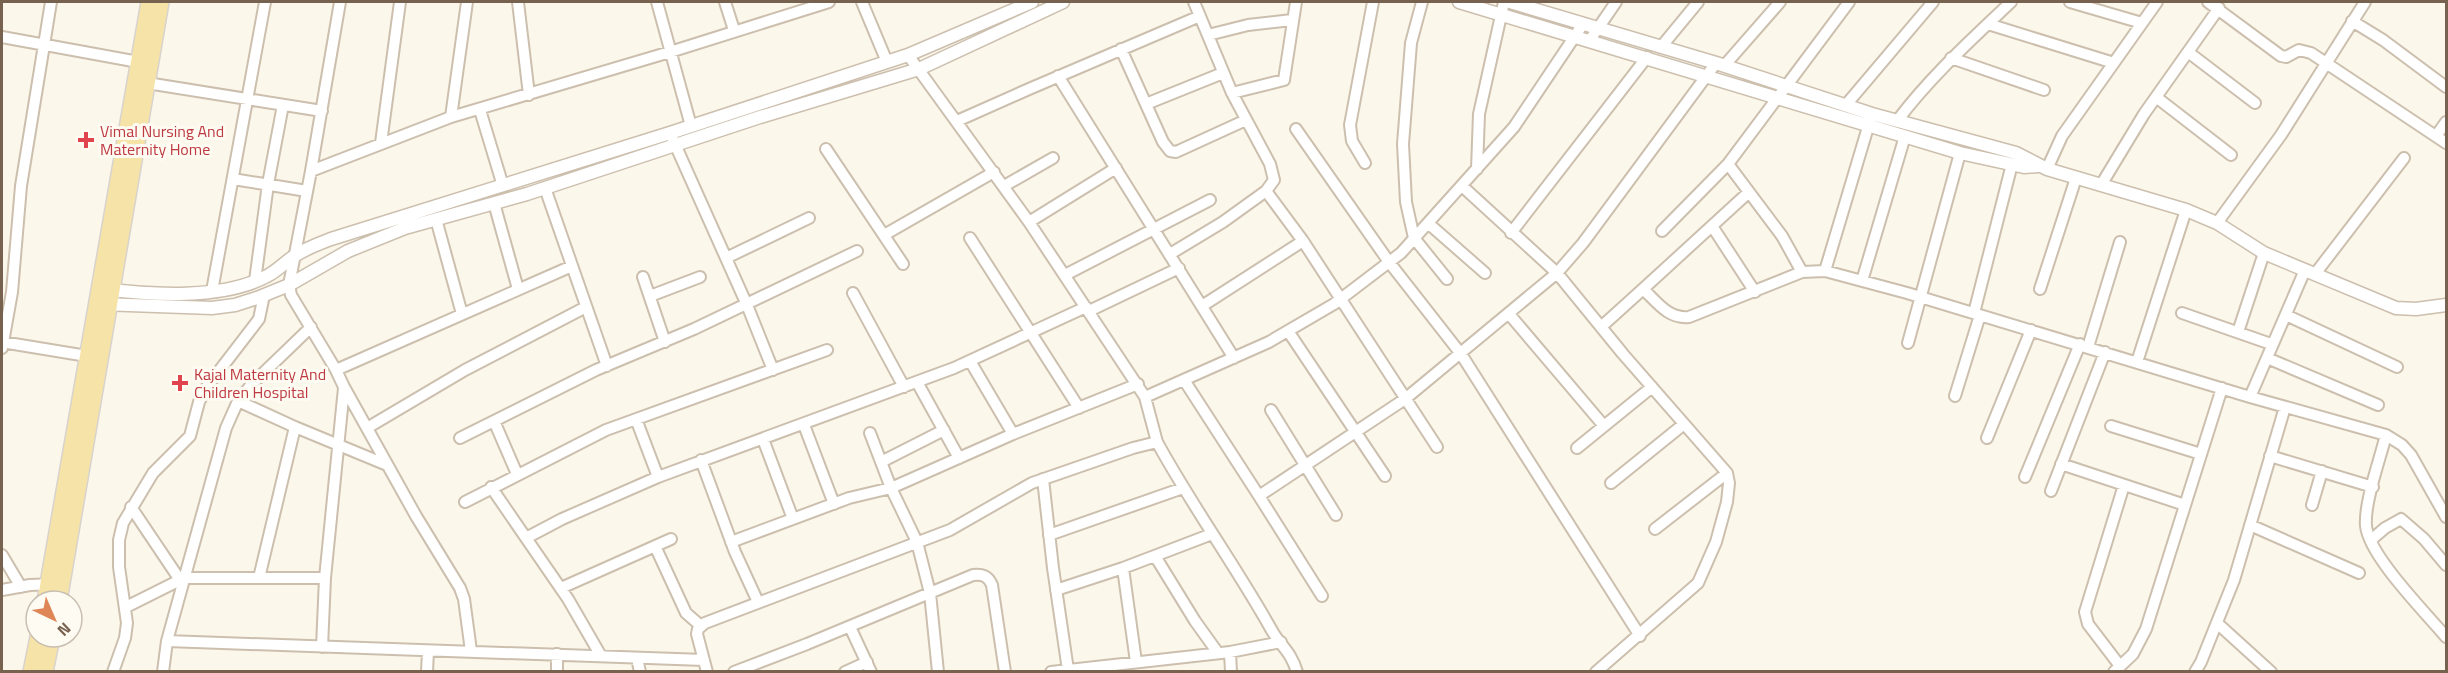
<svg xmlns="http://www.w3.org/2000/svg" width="2448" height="673" font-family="'Titillium Web',sans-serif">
<rect width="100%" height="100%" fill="#fcf7eb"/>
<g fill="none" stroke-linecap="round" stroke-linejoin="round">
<defs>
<path id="minor" d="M340 2 311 171 289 285 291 295 336 370 344 387 416 516 460 588 464 599 471 651
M518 2 529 95
M657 2 691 126
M725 2 734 30
M862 2 887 62
M1194 2 1232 93 1270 164 1274 180 1266 191 1303 241 1437 447
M1422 2 1411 43 1403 144 1406 202 1414 238 1447 279
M2070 2 2142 23
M2208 2 2281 56 2286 57 2299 50 2311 53 2446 143
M2352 21 2383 40 2446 87
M1988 24 2114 63
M1208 35 1248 25 1292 20
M2 37 144 63
M1590 40 1616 2
M1661 47 1698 2
M1121 49 1163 142 1170 151 1176 152 1246 120
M2188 52 2255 103
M908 55 1029 222 1145 397 1269 342 1334 304 1401 253 1514 127 1583 24
M1951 58 2044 90
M1724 66 1780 2
M1058 76 1234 358
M147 83 322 111
M1232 93 1284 80 1296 2
M2156 97 2231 155
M1146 104 1223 73
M1845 106 1933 2
M480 110 503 186
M451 117 467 2
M957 121 1029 89 1200 16
M1897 121C1930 77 1971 40 2011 2
M1296 129 1389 262 1461 354 1640 636
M670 133 747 305 773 370
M2436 136 2446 122
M381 143 400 2
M826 149 903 264
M1365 163 1352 141 1350 125 1373 2
M1728 164 1782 236 1802 272
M1477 169 1479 114 1504 2
M2047 169 2062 136 2157 2
M311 171 451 117 670 52 829 2
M233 179 307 191
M2101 185 2144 114 2219 8
M1004 186 1053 158
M1462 186 1557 273 1623 354 1727 473 1729 483 1727 502 1716 542 1698 583 1596 672
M545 188 607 366
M494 203 518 289
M436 219 462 314
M1029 222 1116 168
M2217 223 2281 135 2365 2
M1429 224 1485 273
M1712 226 1755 292
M1662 231 1728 164 1849 2
M1511 233 1647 57
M884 235 994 172
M970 238 1079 408
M1170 254 1223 222 1266 191
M726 258 809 218
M1825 271 1871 117
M2315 274 2404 158
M1065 275 1210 200
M643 277 665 342
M255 281 268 184 283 105
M1862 281 1905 136
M1643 289 1749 192
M2040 289 2076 178
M212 291 265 2
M853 293 904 387
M650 296 700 277
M1202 306 1303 241
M1089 311 1179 268
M1974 313 2012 164
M2182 313 2271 344
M1509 314 1604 426
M2286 315 2397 367
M1601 327 1643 289C1657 302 1668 319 1689 317L1802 272 1825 271 1907 293 2250 397 2386 435 2402 445 2411 455 2446 517
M1288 331 1385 476
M2238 332 2264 253
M2 342 87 356
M1908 343 1960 153
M2088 347 2120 242
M2 348 12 292 21 186 51 2
M2267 358 2378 405
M970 361 1013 434
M2137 362 2186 210
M336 370 572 266
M1184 380 1259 496 1405 399 1557 273 1583 243 1716 63
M917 382 959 458
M1955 396 1980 315
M2250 397 2305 270
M238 401 295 427 387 465
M1271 410 1336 515
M636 419 658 477
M494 421 517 474
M804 425 834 504
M2111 426 2201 454
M367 428 465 370 586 307
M870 433 891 488 917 542 930 593 938 672
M2386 435C2380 459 2364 503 2366 526 2369 556 2426 613 2446 637
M460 438 596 370 694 329 857 251
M1987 438 2031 330
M763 439 793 519
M1157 442C1192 506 1235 565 1271 629 1280 646 1291 651 1297 672
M1577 448 1652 387
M2270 456 2373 487
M701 460 735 552 758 602
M881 462 944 430
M2061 464 2185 505
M2025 477 2080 344
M1043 479 1053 568 1068 670
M1611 483 1684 424
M491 487 526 538
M2051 491 2105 352
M1259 496 1322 596
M465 502 606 430 827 350
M2312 505 2322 471
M131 507 180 580
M2250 525 2359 573
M1655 529 1727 473
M1049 535 1183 488
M2371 540 2385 528 2401 519 2424 539 2446 565
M731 542 849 498 891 488 1013 434 1138 384
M655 546 686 613 701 626
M2 555 21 587
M1155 556 1195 621 1218 653
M1123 568 1136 662
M259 578 295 427
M561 588 671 539
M2 590 30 585 55 584
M1056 590 1123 568 1212 534
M126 607 184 578H325
M2217 623 2271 672
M850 627 871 672
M167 641 226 428 238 401 253 383 311 327
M322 647 325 578 344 388
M1230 652 1231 672
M557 654V672
M601 656 568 599 526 538 562 519 658 477 954 368 1086 307
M637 658 640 672
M2120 666 2088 624 2085 612 2124 485
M113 672 125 638 127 623 119 567V540L123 523 153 473 190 436 199 402 206 388 259 319 264 295
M163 672 167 641 704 660
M427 672 428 651
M707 672 697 634 698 629 705 623 950 530 1032 483 1133 448 1157 442 1145 397
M734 672 807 644 973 575C983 574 988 576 992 585L1005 672
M845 672 867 662
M1051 672 1230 652 1281 642
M2114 672 2133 654 2146 629 2222 388
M2195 672 2201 662 2234 580 2285 407"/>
<path id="tertiary" d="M1459 2 1960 153 2024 167 2038 166
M1510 2 1716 63 1872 114 2016 153 2047 169 2186 210 2217 223 2264 253 2396 308 2416 309 2446 305
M103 289C152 295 222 300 267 276 277 271 284 263 293 257 304 249 318 244 331 239L670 133 908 55 1032 2
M101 304 212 308 235 305 257 298 289 285 348 251 405 228 527 194 760 117 919 69 1063 2"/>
<path id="primary" d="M45 601 149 2
M59 601 161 2
M31 672 38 637
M45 672 52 637"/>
</defs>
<use href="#minor" stroke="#ccbfae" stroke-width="14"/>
<use href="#tertiary" stroke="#ccbfae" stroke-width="15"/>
<use href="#primary" stroke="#d9d3ce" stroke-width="18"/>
<use href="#minor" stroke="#fff" stroke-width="10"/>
<use href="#tertiary" stroke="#fff" stroke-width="12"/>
<use href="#primary" stroke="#f6e3a8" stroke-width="15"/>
</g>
<g fill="#e0444e" stroke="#fefbf2" stroke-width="2">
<path d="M83 131h6v6h6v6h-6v6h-6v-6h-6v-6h6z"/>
<path d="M177 374h6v6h6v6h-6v6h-6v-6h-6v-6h6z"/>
</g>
<g text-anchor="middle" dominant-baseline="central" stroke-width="6" stroke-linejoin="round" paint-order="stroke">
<g font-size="16" fill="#be3a42" stroke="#fefbf2" text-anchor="start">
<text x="100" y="131">Vimal Nursing And<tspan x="100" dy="18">Maternity Home</tspan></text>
<text x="194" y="374">Kajal Maternity And<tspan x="194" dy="18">Children Hospital</tspan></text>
</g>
</g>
<rect width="2448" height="673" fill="none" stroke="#76624f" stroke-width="6"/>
<g transform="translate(54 619) rotate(136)"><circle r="28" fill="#fefbf2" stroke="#c8beb1" stroke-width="1.5"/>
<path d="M0-4.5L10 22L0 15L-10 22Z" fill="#df8657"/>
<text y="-9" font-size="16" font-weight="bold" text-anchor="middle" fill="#76624f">N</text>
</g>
</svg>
